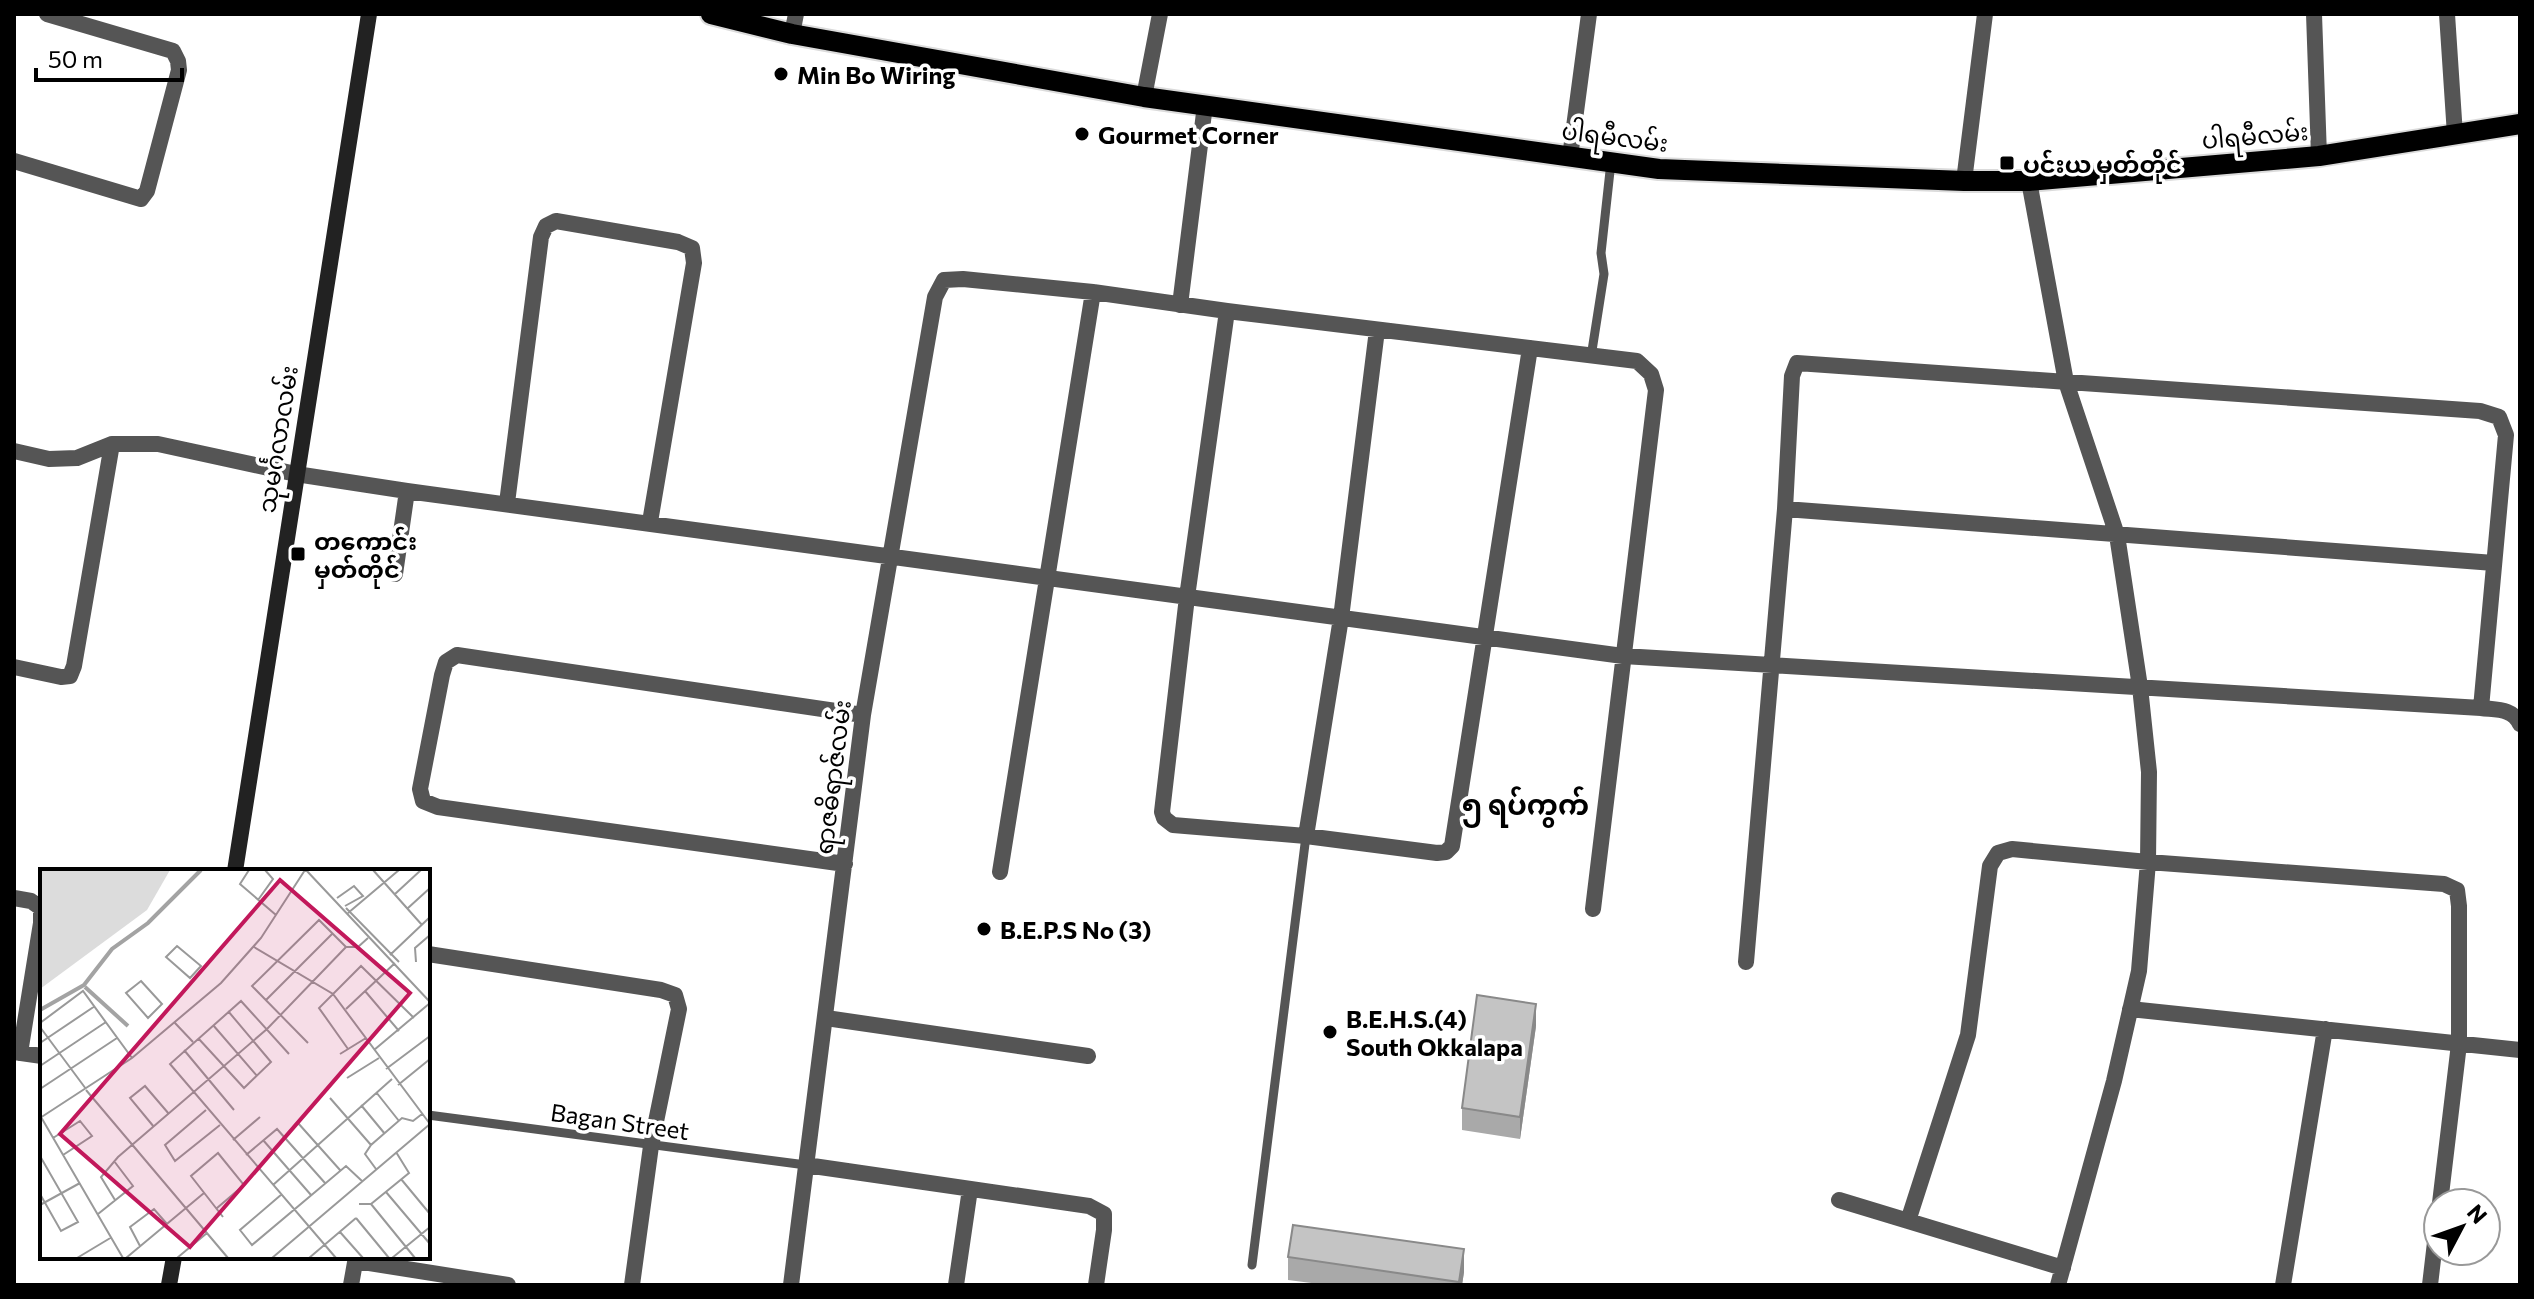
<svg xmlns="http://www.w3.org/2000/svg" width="2534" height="1299" font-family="Commissioner,'Noto Sans Myanmar',sans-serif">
<rect width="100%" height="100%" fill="#fff"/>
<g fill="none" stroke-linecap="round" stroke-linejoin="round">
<defs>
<path id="primary" d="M711 14 792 34 1144 97 1659 169 1964 181H2029L2319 156 2520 124"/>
</defs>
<use href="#primary" stroke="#dbdbdb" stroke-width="24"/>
<path stroke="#555" stroke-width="9" d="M1591 357 1604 274 1601 253 1611 162
M428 1115 806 1165
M1252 1265 1306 836"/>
<path stroke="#555" stroke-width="16" d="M2314 14 2319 156
M2447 14 2455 135
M792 34 796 14
M1144 97 1160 14
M1570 157 1589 14
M14 161 141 199 147 191 179 70 178 61 173 51 47 14
M1964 181 1985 14
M2029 181 2066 382 2117 535 2140 687 2149 772 2148 862 2139 971 2114 1081 2058 1285
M1180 305 1205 105
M1227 311 1187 597 1162 812 1164 818 1173 825 1306 836 1437 853 1446 852 1452 846 1530 348
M14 451 49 459 77 458 112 444H158L296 474 407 491 1623 656 2481 708C2496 710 2513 708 2520 724
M507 503 541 237 546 226 556 221 678 242 692 248 694 263 650 522
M1785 509 2494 563
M395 574 407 491
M14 667 61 677 70 676 74 666 112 444
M1306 836 1341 618 1377 330
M845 864 438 807 423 801 420 789 442 675 446 662 457 655 863 715
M1000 872 1093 292
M14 898 31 901 41 908V923L20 1053
M428 954 661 990 675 995 679 1009 651 1146 632 1285
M1746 962 1785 509 1792 376 1797 363 2480 411 2499 417 2506 435 2481 708
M2130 1009 2520 1050
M826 1018 1088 1056
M14 1052 42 1056
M806 1165 1089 1206 1104 1214V1230L1096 1285
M1839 1200 2063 1268
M1908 1221 1968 1035 1990 866 1998 853 2012 849 2148 862 2444 884 2457 890 2459 906V1044L2440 1203
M356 1261 508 1285
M351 1285 356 1257
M791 1285 863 715 935 297 944 280 963 279 1093 292 1227 311 1637 361 1651 374 1656 390 1593 909
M956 1285 970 1189
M2283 1285 2325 1029
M2430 1285 2438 1217"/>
<path stroke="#222" stroke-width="16" d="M235 871 369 14
M169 1285 174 1257"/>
<use href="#primary" stroke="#000" stroke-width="20"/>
</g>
<path fill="#a9a9a9" d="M1536 1026 1520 1139 1462 1130V1108Z
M1288 1257 1464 1272 1462 1285H1327L1288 1280Z"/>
<path fill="#898989" d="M1536 1004V1026L1520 1139V1117Z
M1464 1249V1272L1462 1285H1459Z"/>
<path fill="#c4c4c4" stroke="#898989" stroke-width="2" d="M1477 995 1536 1004 1520 1117 1462 1108Z
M1293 1225 1464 1249 1459 1282 1288 1257Z"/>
<g fill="#000" stroke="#fff" stroke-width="3">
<circle cx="781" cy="74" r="8"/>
<circle cx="1082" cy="134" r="8"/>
<rect x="1999" y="155" width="16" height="16" rx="4"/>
<rect x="290" y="546" width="16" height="16" rx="4"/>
<circle cx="984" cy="929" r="8"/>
<circle cx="1330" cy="1032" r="8"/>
</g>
<g text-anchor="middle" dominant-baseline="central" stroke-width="7" stroke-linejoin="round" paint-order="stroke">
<g font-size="24" font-weight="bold" fill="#000" stroke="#fff" text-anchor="start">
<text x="797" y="74">Min Bo Wiring</text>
<text x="1098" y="134">Gourmet Corner</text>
<text x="2023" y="163">ပင်းယ မှတ်တိုင်</text>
<text x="314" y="540">တကောင်း<tspan x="314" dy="28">မှတ်တိုင်</tspan></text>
<text x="1000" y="929">B.E.P.S No (3)</text>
<text x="1346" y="1018">B.E.H.S.(4)<tspan x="1346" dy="28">South Okkalapa</tspan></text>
</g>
<g font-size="24" fill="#000" stroke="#fff">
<text transform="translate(2255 135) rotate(-5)">ပါရမီလမ်း</text>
<text transform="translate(1615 136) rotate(7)">ပါရမီလမ်း</text>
<text transform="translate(277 439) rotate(-81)">သုမင်္ဂလာလမ်း</text>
<text transform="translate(832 777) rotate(-83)">ရာဇဓိရာဇ်လမ်း</text>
<text transform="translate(620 1121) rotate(8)">Bagan Street</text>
</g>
<g font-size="28" font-weight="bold" fill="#000" stroke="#fff">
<text x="1525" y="804">၅ ရပ်ကွက်</text>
</g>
</g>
<g transform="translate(40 869)">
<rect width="390" height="390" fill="#fff"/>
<path d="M0 1H130L107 41 0 120Z" fill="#dcdcdc"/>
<path fill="none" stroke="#a3a3a3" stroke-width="4" d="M45 118 88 157M0 141 44 116 72 80 108 54 161 1"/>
<path fill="none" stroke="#999" stroke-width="2" d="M209 1 200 15 236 46M266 1 390 133M333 1 382 56M355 25 381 1M297 29 314 17 323 27 305 37M218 31 233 10 225 1M306 39 359 93M368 39 390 19M308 44 359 1M137 77 161 97 150 109 126 88ZM214 78 293 125 390 255M350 86 390 48M376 93 375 79 390 66M101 112 122 135 108 149 86 124ZM325 122 359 162M226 131 293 64M306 140 355 94M0 154 43 122 92 189M135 154 153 173M173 156 217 207M0 158 46 220M158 169 204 219 231 193 188 142M0 174 55 137M268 174 212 117 279 51 306 78H318L328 69M308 180 279 139 321 97 374 149M144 181 194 241M334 181 390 134M249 185 201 132 130 195 296 389M300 185 326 169M0 197 66 153M346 200 390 167M307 209 339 189M358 216 390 190M0 220 77 169M46 221 188 389M336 223 359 252M290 229 331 276M321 236 345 265M166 241 125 276 135 292 180 256M1 248 83 389M0 249 92 189 181 114 221 69 265 1M258 254 300 301M114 258 90 229 105 217 129 245M13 269 40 252 52 267 23 286M193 271 220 248M223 271 271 326M206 286 237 260 285 314M0 287 38 353 21 362 0 325M336 300 325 285 331 276 362 249 373 252 382 245M361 310 390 345M233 316 352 210M346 323 390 375M242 325 200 361 212 376 306 297 322 312M75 331 61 308 78 288 227 160 306 78M319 335H331L369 304 356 283M331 335 375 389M0 336 40 314M177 339 204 316 178 284 151 307 183 348M58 345 93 317 74 292M316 349 349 389M300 363 323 389M100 377 90 358 114 340 127 355M37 389 72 368M86 389 164 324M137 389 167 364M232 389 390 255M269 389 316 349M352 389 390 358"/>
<path fill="#c2185b" fill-opacity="0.15" stroke="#c2185b" stroke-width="4" d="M240 11 370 124 150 378 20 265Z"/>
<rect width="390" height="390" fill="none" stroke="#000" stroke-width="4"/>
</g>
<rect width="2534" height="1299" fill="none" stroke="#000000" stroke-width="32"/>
<g transform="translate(2462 1227) rotate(49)"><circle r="38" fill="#ffffff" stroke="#999999" stroke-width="2"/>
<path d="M0-6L14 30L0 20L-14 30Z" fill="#000000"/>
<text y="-12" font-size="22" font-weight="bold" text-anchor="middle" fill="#000000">N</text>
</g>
<path d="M36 68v12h146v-12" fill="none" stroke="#000000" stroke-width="4"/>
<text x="48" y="68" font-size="24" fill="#000000" stroke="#ffffff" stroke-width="6" paint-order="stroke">50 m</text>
</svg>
